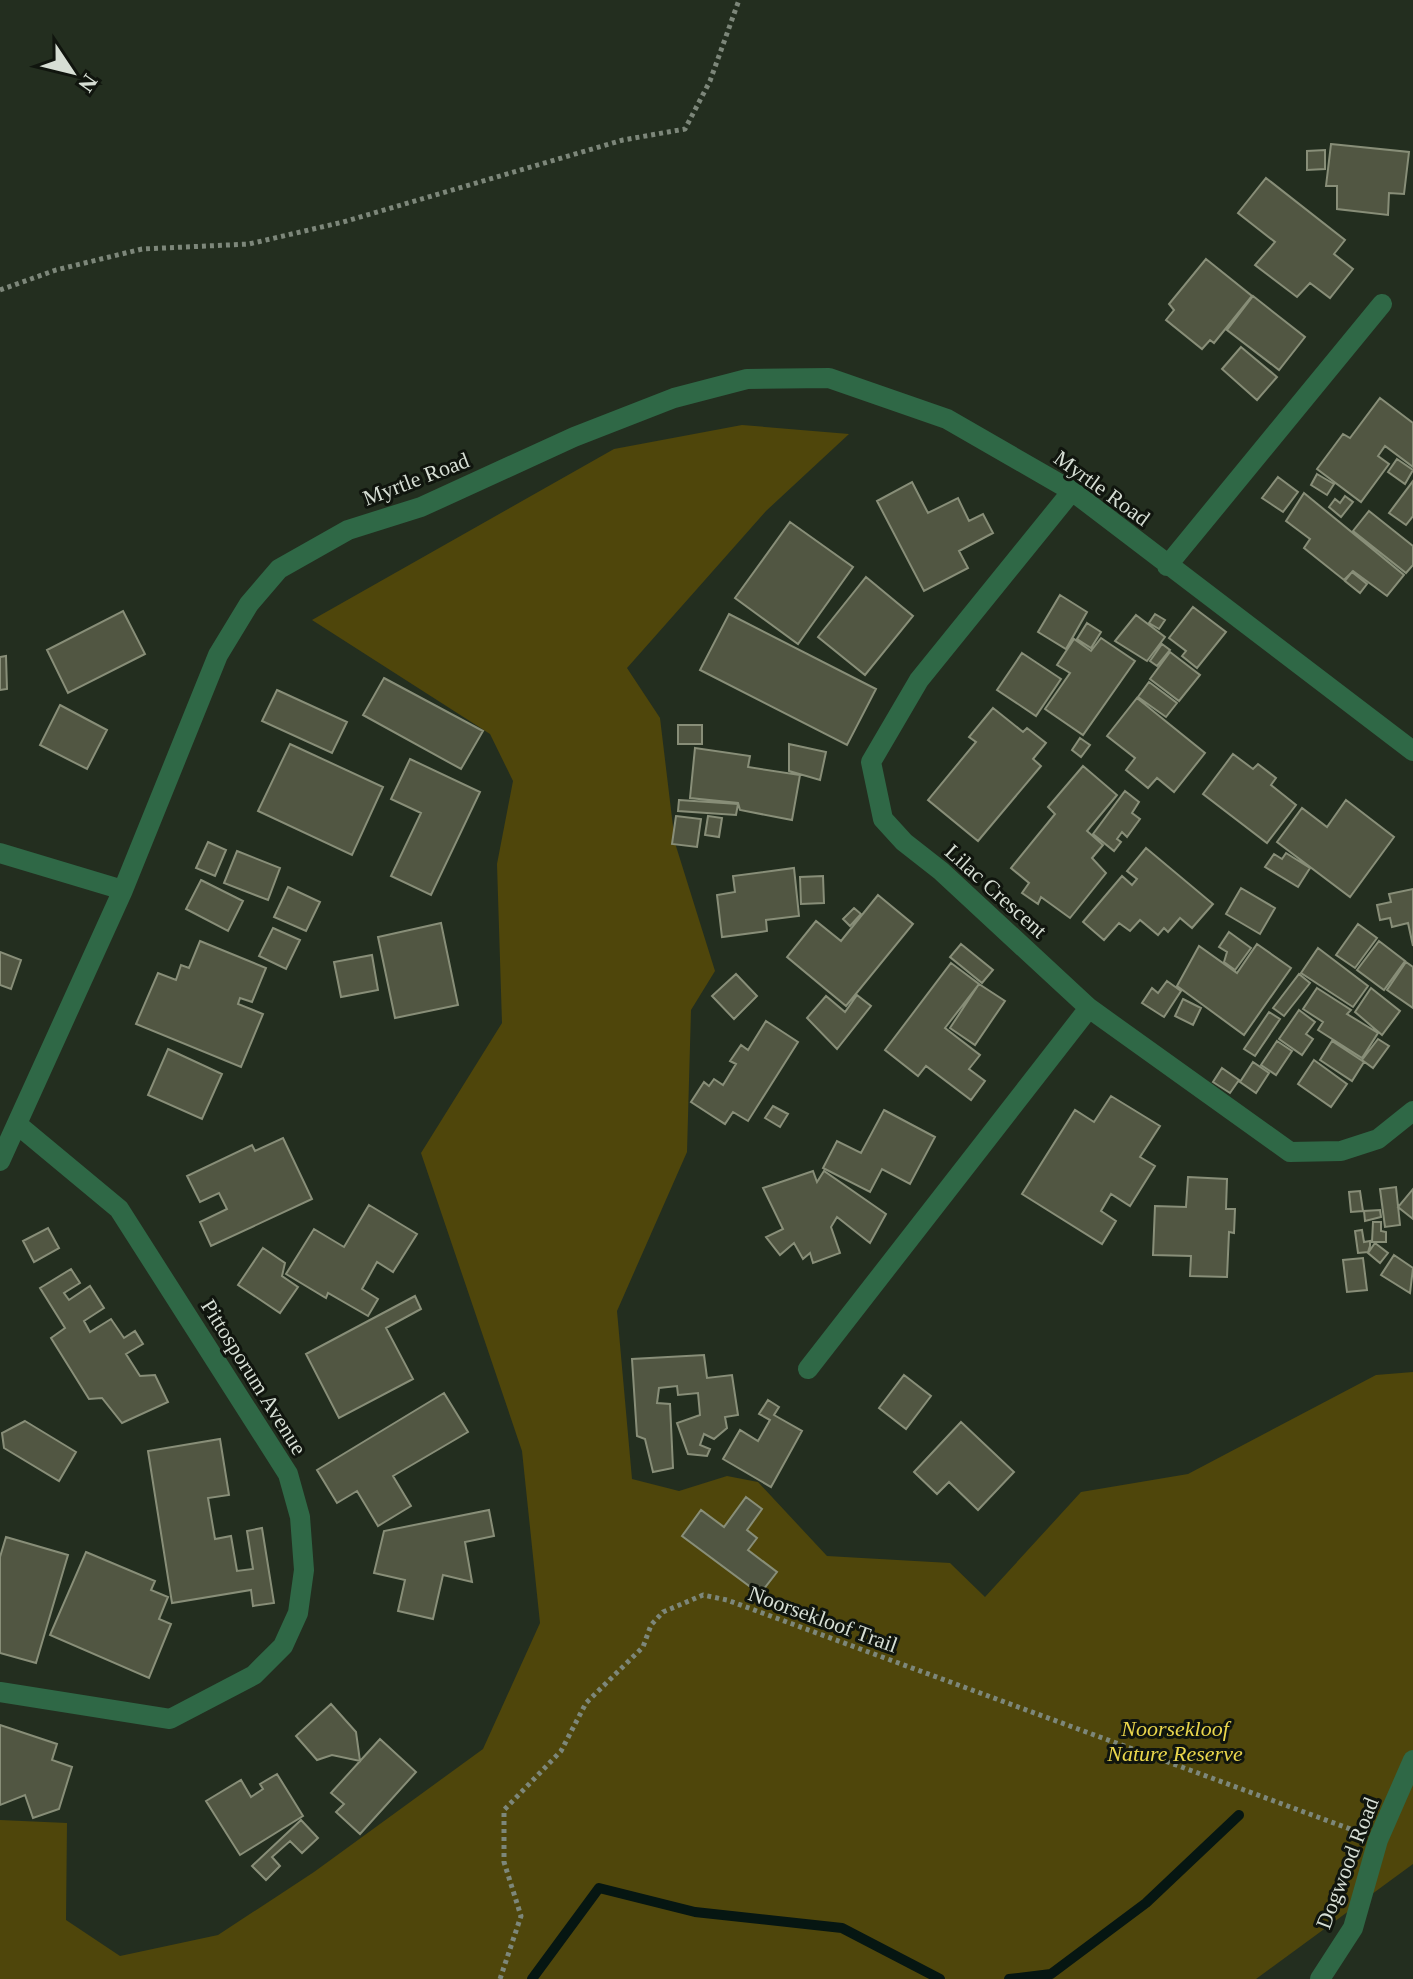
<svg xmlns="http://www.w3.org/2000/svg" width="1413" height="1979" font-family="'Times New Roman',serif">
<rect width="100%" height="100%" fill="#232e1f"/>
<path fill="#4f460b" d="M742 425 849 434 766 511 627 668 660 718 675 843 715 971 691 1010 687 1152 617 1311 632 1479 679 1491 727 1476 758 1482 827 1556 950 1563 985 1597 1081 1492 1188 1474 1376 1375 1413 1372V1864L1256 1979H0V1820L67 1823 66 1920 120 1956 218 1935 314 1872 483 1749 540 1623 522 1451 421 1153 502 1023 497 864 513 781 490 734 312 620 614 449Z"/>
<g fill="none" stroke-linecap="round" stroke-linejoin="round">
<path stroke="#061612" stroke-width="10" d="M532 1979 599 1888 695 1912 842 1928 940 1979
M1009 1979 1051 1974 1146 1903 1239 1815"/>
</g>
<path fill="#515642" stroke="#888e78" stroke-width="2" d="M1331 144 1409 152 1404 194 1389 193 1388 215 1337 209V186H1326Z
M1325 150V169L1307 170V151Z
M1266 178 1345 240 1334 254 1353 269 1330 298 1310 283 1297 297 1255 265 1275 242 1238 213Z
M1206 259 1252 296 1214 343 1210 340 1202 349 1166 320 1174 310 1169 304Z
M1253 296 1305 337 1279 370 1227 330Z
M1241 347 1277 377 1257 400 1222 369Z
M1380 398 1413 423V467L1385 446 1378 456 1389 464 1361 502 1317 469 1343 434 1350 438Z
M1397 459 1413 470 1405 484 1388 472Z
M1317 474 1334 484 1327 495 1311 485Z
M1278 477 1298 492 1283 512 1262 498Z
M1413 481V516L1406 525 1389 513Z
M912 482 928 513 958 498 969 521 983 514 993 533 959 551 968 568 924 591 877 501Z
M1304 493 1404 575 1387 596 1353 571 1344 580 1304 548 1310 539 1286 521Z
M1345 496 1353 502 1341 517 1329 507 1335 499 1340 503Z
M1369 511 1413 546V565L1406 573 1353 531Z
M790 522 853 567 798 644 735 598Z
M1352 572 1367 584 1360 593 1345 581Z
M866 577 913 616 865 675 818 637Z
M1060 595 1087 612 1066 649 1038 632Z
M1193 607 1226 632 1197 668 1182 656 1186 651 1169 638Z
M123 611 145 654 68 693 47 650Z
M729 614 876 689 847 745 700 670Z
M1155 614 1165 620 1159 629 1149 623Z
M1136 615 1165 637 1147 661 1115 641Z
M1087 623 1101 632 1091 648 1077 639Z
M1101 638 1135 661 1083 735 1045 709 1070 673 1057 665 1074 639 1091 651Z
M1162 644 1170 650 1157 666 1150 661Z
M1170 652 1200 675 1179 701 1150 679Z
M1022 653 1061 679 1036 716 997 690Z
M6 656 7 689 0 690V657Z
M384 678 483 731 461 769 363 715Z
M1149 682 1177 703 1166 717 1138 697Z
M277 690 347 722 332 753 262 721Z
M1137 698 1205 753 1174 792 1157 778 1148 788 1126 770 1135 758 1107 736Z
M60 705 107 730 87 769 40 745Z
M993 708 1023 732 1027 728 1046 743 1033 759 1041 766 978 841 928 800 976 742 969 737Z
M678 725H702V744H678Z
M1080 738 1090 745 1081 757 1072 750Z
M290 744 383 787 352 855 258 811Z
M789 744 826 752 820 780 789 771Z
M695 748 750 756 748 767 800 775 792 820 740 810 738 803 690 798Z
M1233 754 1253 769 1258 764 1276 778 1271 785 1296 805 1267 843 1203 794Z
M410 759 480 792 431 895 391 876 421 813 391 799Z
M1083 766 1117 795 1087 831 1103 845 1092 858 1106 873 1070 918 1041 897 1038 904 1022 893 1029 883 1011 868 1055 814 1048 807Z
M1125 791 1139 802 1132 813 1140 819 1127 837 1122 832 1117 839 1121 842 1114 851 1093 834Z
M679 800 738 804 736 815 678 811Z
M1346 800 1394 837 1350 897 1277 842 1302 808 1327 827Z
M676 816 701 819 697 847 672 844Z
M708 816 722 818 719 837 705 835Z
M208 842 226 850 215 876 196 868Z
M1146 848 1213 904 1192 928 1180 918 1168 932 1164 928 1158 935 1140 920 1130 931 1119 923 1104 940 1083 922 1122 876 1132 885 1137 879 1127 871Z
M237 851 280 868 268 900 224 883Z
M1286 853 1310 868 1298 887 1265 867 1274 854 1282 859Z
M794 868 799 916 766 920 767 931 722 937 717 895 735 892 733 876Z
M823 876 824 903 801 904 800 877Z
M201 880 243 901 228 931 186 909Z
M288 887 320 902 306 931 274 917Z
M1241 888 1275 908 1260 934 1226 914Z
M1413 889V946L1408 923 1392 927 1390 918 1380 920 1377 905 1391 902 1389 894Z
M878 895 913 924 846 1006 787 957 816 921 841 941Z
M854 908 861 914 850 926 843 919Z
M441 923 458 1005 395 1018 378 937Z
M1358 924 1377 938 1355 968 1336 955Z
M273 928 300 940 286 969 259 956Z
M1229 932 1251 948 1235 970 1224 962 1227 952 1219 947Z
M200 941 266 968 252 1002 240 998 238 1004 263 1014 241 1067 136 1024 158 973 176 980 181 965 189 968Z
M1379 941 1405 961 1384 990 1357 970Z
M961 944 993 970 982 983 950 957Z
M1257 944 1291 968 1244 1035 1177 986 1199 946 1237 973Z
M1318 948 1368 986 1353 1007 1301 973Z
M0 952 21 960 11 989 0 985Z
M372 955 378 990 341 997 334 962Z
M1406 962 1413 967V1008L1387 990Z
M951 963 979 984 945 1028 980 1055 969 1069 985 1081 971 1100 926 1066 918 1076 885 1050Z
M736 974 757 996 734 1019 712 996Z
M1299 974 1310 983 1284 1016 1273 1008Z
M1167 981 1181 991 1164 1017 1142 1003 1152 988 1158 993Z
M979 984 1005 1001 975 1045 950 1028Z
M1317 988 1351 1010 1347 1014 1378 1033 1362 1058 1318 1030 1323 1022 1303 1009Z
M1371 988 1400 1011 1382 1035 1355 1012Z
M857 995 871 1006 837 1049 807 1018 826 996 845 1012Z
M1183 999 1201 1008 1193 1025 1175 1016Z
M1299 1010 1315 1022 1306 1034 1313 1039 1302 1055 1279 1039Z
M1269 1012 1280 1019 1255 1056 1244 1049Z
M766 1021 798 1042 748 1121 733 1112 725 1124 691 1102 704 1082 709 1086 714 1079 723 1085 736 1064 730 1061 741 1045 748 1050Z
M1378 1039 1389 1046 1373 1068 1362 1060Z
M1277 1041 1292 1051 1276 1075 1261 1065Z
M1332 1041 1364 1062 1352 1081 1320 1060Z
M168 1049 222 1074 202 1119 148 1095Z
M1314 1060 1347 1084 1331 1107 1298 1084Z
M1253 1062 1269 1073 1256 1093 1240 1082Z
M1222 1068 1239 1080 1230 1093 1213 1082Z
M1111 1096 1160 1126 1140 1157 1155 1166 1130 1206 1111 1194 1101 1211 1116 1221 1102 1244 1022 1194 1075 1110 1094 1122Z
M773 1106 788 1114 780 1127 765 1118Z
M884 1110 935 1137 910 1184 882 1169 870 1192 823 1168 837 1141 861 1153Z
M283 1138 312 1199 211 1246 200 1222 227 1209 219 1193 200 1202 187 1176 252 1145 255 1151Z
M813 1171 817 1182 824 1171 886 1214 870 1243 837 1217 831 1227 840 1253 813 1263 810 1253 803 1259 794 1243 780 1255 766 1237 783 1229 763 1188Z
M1188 1177 1227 1179 1226 1209H1235L1234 1233 1229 1232 1227 1277 1190 1276 1191 1256 1153 1255 1155 1206 1186 1207Z
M1396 1187 1400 1225 1385 1227 1380 1189Z
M1413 1189V1219L1398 1207Z
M1360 1191 1363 1211 1351 1212 1349 1192Z
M369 1205 417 1234 393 1272 377 1262 362 1289 378 1299 368 1316 328 1293 326 1298 286 1274 314 1229 344 1247Z
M1380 1210 1381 1217 1365 1221 1364 1211Z
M1373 1222H1381V1231L1386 1232V1242H1372Z
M48 1228 59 1248 34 1262 23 1241Z
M1362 1230 1364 1242 1370 1241V1246L1368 1252 1358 1253 1355 1231Z
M1375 1243 1388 1253 1380 1263 1368 1253Z
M263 1248 285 1263 282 1276 298 1287 280 1313 238 1285Z
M1394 1255 1413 1268 1410 1293 1381 1275Z
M1363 1258 1367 1290 1347 1292 1343 1260Z
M71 1269 80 1283 64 1293 69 1300 90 1286 104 1308 84 1321 90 1332 111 1319 124 1338 135 1331 143 1344 126 1354 140 1376 155 1375 168 1402 122 1423 102 1398 89 1399 51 1338 65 1328 40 1288Z
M415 1296 421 1309 386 1328 413 1379 339 1418 306 1354Z
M704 1355 707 1378 732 1375 738 1415 725 1417 727 1428 714 1439 704 1434 700 1445 710 1449 707 1456 688 1454 677 1423 700 1415 698 1393 678 1395 677 1386 659 1388 657 1403 670 1404 673 1468 653 1472 645 1439 637 1436 632 1359Z
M904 1375 931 1396 906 1429 879 1408Z
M444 1393 468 1432 393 1476 411 1506 378 1526 357 1491 337 1503 317 1470Z
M768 1400 779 1407 774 1415 802 1431 771 1487 723 1459 740 1430 758 1441 770 1420 759 1414Z
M25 1421 76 1452 59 1481 4 1448 2 1433Z
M961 1422 1014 1472 978 1510 949 1482 937 1494 914 1472Z
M220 1439 229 1495 208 1498 215 1539 231 1536 237 1571 253 1569 247 1531 262 1528 274 1603 253 1606 251 1590 172 1603 148 1451Z
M746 1497 762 1509 747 1530 757 1538 748 1550 777 1572 760 1594 682 1536 701 1510 724 1527Z
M489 1510 494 1536 465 1542 472 1582 443 1575 433 1619 398 1611 405 1580 374 1573 384 1531Z
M6 1537 68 1555 36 1663 0 1653V1557Z
M86 1552 155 1581 151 1590 168 1597 159 1619 171 1624 149 1678 50 1635Z
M331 1704 356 1732 360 1761 332 1755 317 1760 296 1736Z
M0 1725 57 1744 52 1760 72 1767 59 1809 33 1818 25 1795 0 1805Z
M380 1739 416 1772 360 1834 336 1812 344 1804 331 1793Z
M277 1774 303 1816 240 1855 206 1801 241 1780 251 1797 263 1789 260 1784Z
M301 1820 318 1838 302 1853 290 1841 272 1857 280 1866 266 1880 252 1866Z"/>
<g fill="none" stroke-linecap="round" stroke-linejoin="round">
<path stroke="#7d877a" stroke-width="5" stroke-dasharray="4 4" stroke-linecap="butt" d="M0 290 56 270 142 249 249 244 343 222 623 140 685 129 710 81 739 0
M500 1979 521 1916 504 1862V1810L561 1751 586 1703 643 1647 651 1625 663 1612 703 1595 727 1600 1353 1830"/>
<path stroke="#2f6846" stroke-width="20" d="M1072 491 919 680 871 762 883 819 904 842 941 871 1089 1008 1290 1152 1341 1151 1378 1139 1413 1111
M1167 566 1382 304
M0 853 123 890
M0 1161 123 890 218 655 249 604 279 569 348 530 421 507 574 437 674 398 747 379 829 378 947 419 1072 491 1413 751
M808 1369 1089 1008
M0 1692 170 1719 254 1675 283 1646 298 1613 304 1570 300 1517 288 1474 119 1209 18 1125
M1320 1979 1353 1928 1378 1840 1413 1760"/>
</g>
<g text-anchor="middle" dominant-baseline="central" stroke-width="6" stroke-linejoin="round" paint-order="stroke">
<g font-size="22" fill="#d6ded4" stroke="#10150e">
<text transform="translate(416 479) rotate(-21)">Myrtle Road</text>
<text transform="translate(1102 488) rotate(36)">Myrtle Road</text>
<text transform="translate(996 891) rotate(42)">Lilac Crescent</text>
<text transform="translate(254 1377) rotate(58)">Pittosporum Avenue</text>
<text transform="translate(823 1619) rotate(20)">Noorsekloof Trail</text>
<text transform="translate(1347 1863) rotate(-69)">Dogwood Road</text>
</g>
<g font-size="22" font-style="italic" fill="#ead64c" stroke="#10150e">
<text x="1175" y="1728">Noorsekloof<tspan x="1175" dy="25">Nature Reserve</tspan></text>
</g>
</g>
<g transform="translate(72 72) rotate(125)" stroke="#10150e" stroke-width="6" paint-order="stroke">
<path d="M0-6L14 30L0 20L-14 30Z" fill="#d6ded4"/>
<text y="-12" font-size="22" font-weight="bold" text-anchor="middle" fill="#d6ded4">N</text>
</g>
</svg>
